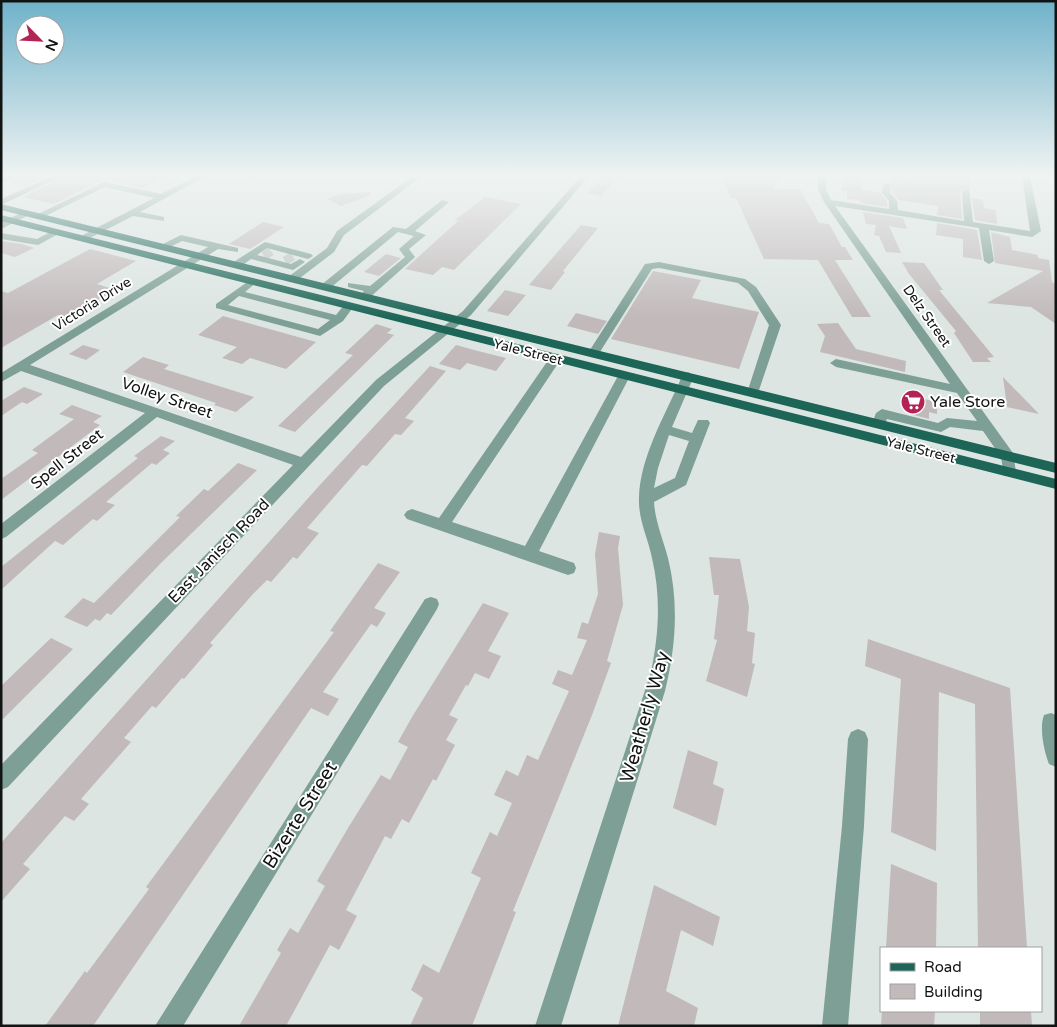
<svg xmlns="http://www.w3.org/2000/svg" width="1057" height="1027" font-family="'Varela Round',sans-serif">
<rect width="100%" height="100%" fill="#dce5e2"/>
<path fill="#c1b9ba" d="M21 176H49L26 186 8 182Z
M65 176H166L142 188 110 180H103L54 204 23 197Z
M604 176H619L601 196 587 193Z
M727 176H780L774 189H800L819 223 829 224 842 247H845L853 260H835L871 317H852L818 260 764 259 736 198H731L722 178H727Z
M845 176H864L861 190 880 192 887 202V207L860 203 859 198 858 200 847 199V191H841Z
M891 176 911 179H914V176H970L971 188 960 191 962 219 937 215 938 206 898 200 892 192Z
M370 192 371 195 341 206 327 199 340 194Z
M485 197 521 204 454 270 442 267 433 275 405 269 459 220H455Z
M972 198 983 200 984 208 996 210 997 224 975 220Z
M863 212 903 218 907 229 889 226 901 253 886 252 879 236 874 235 876 225 866 224Z
M263 222 284 227 250 249 229 244Z
M937 223 977 230 982 260 963 257V239L936 235Z
M581 225 598 228 563 271 565 272 551 290 529 285Z
M991 232 1010 237 1012 250 1038 255V258L1049 260 1052 282 1056 284V324L1031 307 987 303 1043 271 995 263Z
M1 241 22 244 34 248 15 257 1 253Z
M90 249 136 261 97 284 116 290 66 317 58 315 1 348V291L8 293Z
M386 254 401 258 379 276 364 272Z
M902 262 924 263 943 290H939L994 357 987 358 991 362H973L954 333 956 331 909 274Z
M653 271 701 280 692 298 759 312 739 369 611 339Z
M505 290 526 295 508 316 487 311Z
M576 313 607 321 598 334 567 326Z
M223 316 316 342 286 369 250 358 242 364 222 358 237 347 198 335Z
M838 323 856 349 906 361 905 372 820 352 825 336 817 324Z
M376 324 392 329 387 333 394 335 295 432 278 426 353 355 345 353Z
M83 345 100 350 86 360 69 354Z
M456 345 478 351 506 358 496 371 467 363 460 370 439 364Z
M143 357 169 365 164 369 254 397 236 412 214 405 216 403 123 372Z
M430 366 446 371 405 418 414 421 401 435 395 434 367 466 362 465 307 528 319 533 297 559 293 557 271 582 267 580 253 594 210 643 213 645 184 679 182 678 156 708 152 706 124 738 131 742 81 799 89 804 74 821 65 816 23 864 30 869 1 902V843L319 486Z
M1003 377 1039 414 1007 407Z
M24 387 43 394 27 404 22 402 1 416V401Z
M911 396 937 402V414L929 412V419L910 414Z
M72 405 102 416 93 422 100 425 1 500V479L38 453 32 450 74 419 59 414Z
M161 436 175 441 163 450 170 453 156 465 152 463 106 502 115 505 97 521 93 519 63 545 55 541 1 590V567L138 458 134 456Z
M238 463 257 470 160 564 111 615 107 613 100 621 95 619 87 627 64 617 83 598 94 603 180 517 176 516 204 489 208 491Z
M599 532 620 536 618 548 623 605 607 661 611 663 592 715 513 911 516 912 472 1026H410L423 998 411 990 423 964 439 973 481 878 471 873 490 832 497 836 512 803 494 795 506 770 518 776 527 755 538 760 569 691 552 684 558 670 572 675 587 640 577 638 582 622 588 624 598 594 595 554Z
M709 557 740 559 749 607 747 631 755 633 752 663 755 664 747 697 706 681 717 640 714 639 719 595H714Z
M378 563 400 572 374 608 386 613 377 627 371 624 323 692 339 699 328 716 311 708 93 1026H45L85 971 87 973 149 889 146 887 334 632 330 631Z
M483 603 509 613 488 651 501 656 489 679 475 673 468 686 466 685 449 715 458 719 446 740 455 745 436 781 433 779 409 823 402 819 391 839 385 836 346 910 357 916 339 950 330 945 286 1026H239L281 953 277 950 290 928 298 933 325 886 317 881 348 828 381 775 390 780 408 747 398 742 412 717Z
M51 638 73 649 1 721V686Z
M868 639 1010 688 1027 948H978L975 704 939 692 936 851 891 832 901 679 865 666Z
M688 750 718 762 713 784 724 789 716 826 673 808Z
M891 864 937 883 936 948H886Z
M654 885 720 917 713 946 681 930 666 991 698 1008 694 1026H618Z
M882 1011H935L934 1026H881Z
M980 1011H1031L1032 1026H980Z"/>
<g fill="none" stroke-linecap="round" stroke-linejoin="round">
<path stroke="#bec6c3" stroke-width="9" stroke-dasharray="9 4.5" stroke-linecap="butt" d="M264 256 271 251
M285 261 293 256"/>
<path fill="#7d9f95" fill-rule="evenodd" d="M8 176H19L1 183V178Z
M53 176H63L1 205V199Z
M197 176H206L140 212 164 217V221L133 216 84 241 79 238 81 236 154 198 105 187 41 218 34 216 104 182 161 194Z
M413 176H422L344 235 334 252 296 281H288V277L327 248 337 231Z
M581 176H589L471 315 384 386 8 787 1 790V765L293 465 157 417 6 537 1 539V524L145 413 21 371 1 382V373L208 247 182 241 164 250 159 247 161 245 181 235 238 248V252L218 249 30 365 301 457 376 380 463 311Z
M818 176H826V189L831 200 889 209V201L882 193 883 185 887 183 891 185 890 193 897 201 898 210 964 221 962 191 969 189 973 222 1030 231 1022 176H1030L1041 231 1032 237 989 230 994 261 989 264 984 261 979 228 835 206 1013 453 1016 472 1014 476H1004L1001 457 983 431 950 427 941 432 887 419 884 427H874L872 424 876 413 882 409 938 423 947 418 977 421 957 393 836 367 830 363 836 359 950 384 824 202 818 189Z
M442 200 449 202 415 231 426 235 409 249 415 257 413 259 368 299H360L359 297 364 291 348 287V283L370 286 405 257 399 249 414 236 398 232 329 289H321V285L393 227 406 229Z
M26 211 33 213 1 229V222Z
M54 230 62 232 38 245 1 239V233L37 239Z
M265 242 311 254 313 256 308 259 267 248 257 255 291 264 300 259 305 262 293 270 251 259 240 267H232V263Z
M659 262 745 279 756 287 781 325 757 396H749L747 393 769 325 748 291 738 283 659 268 652 269 598 355H590L588 353 645 264Z
M253 278 258 281 245 292 336 315 345 304 349 303 354 306 343 321 320 336 216 308V304ZM239 296 330 320 318 329 228 305Z
M555 355 561 359 452 522 525 546 618 376 620 373H628L630 376 539 551 574 563 576 568 574 573 568 575 407 519 404 515 407 511 412 509 439 518 551 356Z
M688 372 694 376 672 427 692 433 698 420H708L710 423 686 485 654 502C655 521 663 539 668 558 679 603 676 646 665 691L561 1026H535L651 672C659 633 661 597 652 558 648 538 638 519 639 498 640 456 666 414 682 376ZM669 435 689 441 675 478 654 488 658 468Z
M431 597 437 599 439 604 437 609 183 1026H155L425 599Z
M1051 713 1056 715V767L1049 764C1044 751 1039 728 1044 715Z
M858 729 865 732 868 739 864 826 848 1026H822L842 826 848 739 851 732Z"/>
<path fill="#1c6557" fill-rule="evenodd" d="M1 204 1056 463V473L1 210Z
M1 215 1056 479V489L1 221Z"/>
</g>
<linearGradient id="sky" x2="0" y2="1"><stop stop-color="#6fb2ca"/><stop offset="0.55" stop-color="#eff3f2"/><stop offset="1" stop-color="#eff3f2" stop-opacity="0"/></linearGradient>
<rect width="1057" height="319" fill="url(#sky)"/>
<defs>
<symbol id="supermarket-disc" viewBox="-11 -11 22 22"><circle r="9.5" fill="#b22356" stroke="#fff"/><path d="M-6-5.5h2.5l.6 2H6L4.5 2H-2.5L-4.4-4H-6ZM-1.5 3.2a1.3 1.3 0 1 0 .1 0ZM3 3.2a1.3 1.3 0 1 0 .1 0Z" fill="#fff"/></symbol>
</defs>
<g fill-rule="evenodd">
<use href="#supermarket-disc" x="899" y="388" width="28" height="28"/>
</g>
<g text-anchor="middle" dominant-baseline="central" stroke-width="4" stroke-linejoin="round" paint-order="stroke">
<g font-size="14" fill="#111413" stroke="#fff">
<text transform="translate(92 304) rotate(-32)">Victoria Drive</text>
<text transform="translate(927 316) rotate(55)">Delz Street</text>
<text transform="translate(528 352) rotate(14)">Yale Street</text>
<text transform="translate(921 450) rotate(14)">Yale Street</text>
</g>
<g font-size="16" fill="#111413" stroke="#fff">
<text transform="translate(167 398) rotate(19)">Volley Street</text>
<text transform="translate(67 459) rotate(-38)">Spell Street</text>
<text transform="translate(219 551) rotate(-46)">East Janisch Road</text>
</g>
<g font-size="16" fill="#111413" stroke="#fff" text-anchor="start">
<text x="930" y="402">Yale Store</text>
</g>
<g font-size="19" fill="#111413" stroke="#fff">
<text transform="translate(645 717) rotate(-74)">Weatherly Way</text>
<text transform="translate(300 815) rotate(-58)">Bizerte Street</text>
</g>
</g>
<rect width="1057" height="1027" fill="none" stroke="#111413" stroke-width="5"/>
<rect x="880" y="947" width="162" height="65" fill="#ffffff" stroke="#a0a1a1"/>
<rect x="890" y="963" width="25" height="8" fill="#1c6557" stroke="#a0a1a1"/>
<text x="924" y="972" font-size="15" fill="#111413">Road</text>
<rect x="890" y="984" width="25" height="15" fill="#c1b9ba" stroke="#a0a1a1"/>
<text x="924" y="997" font-size="15" fill="#111413">Building</text>
<g transform="translate(40 40) rotate(114)"><circle r="24" fill="#ffffff" stroke="#a0a1a1"/>
<path d="M0-4L9 19L0 12L-9 19Z" fill="#b22356"/>
<text y="-8" font-size="14" font-weight="bold" text-anchor="middle" fill="#111413">N</text>
</g>
</svg>
